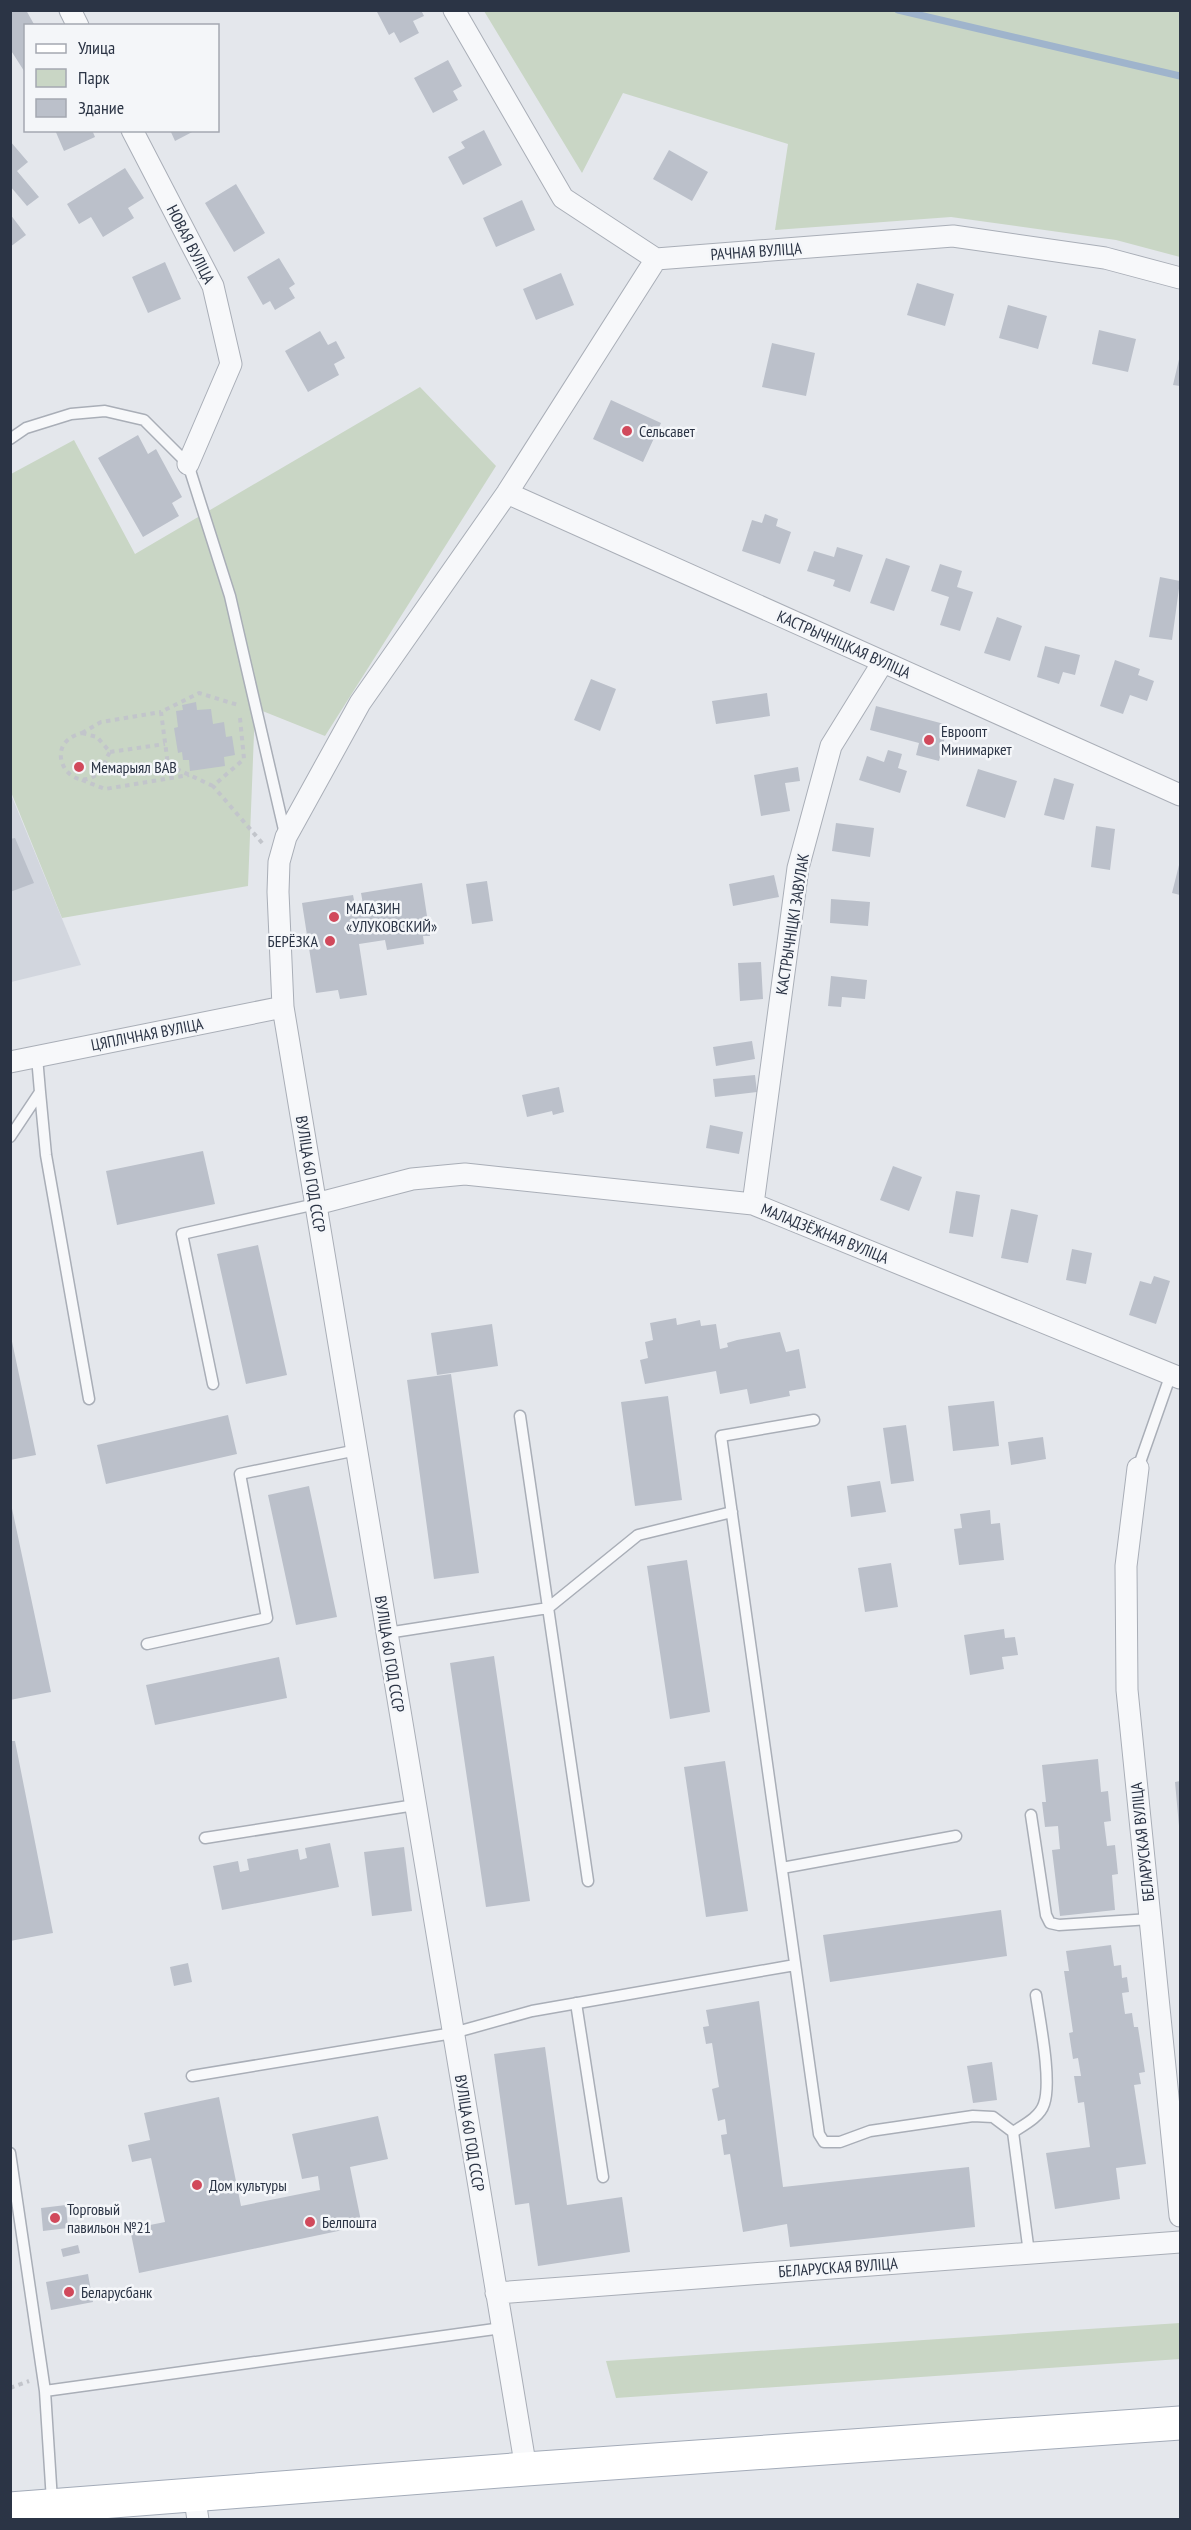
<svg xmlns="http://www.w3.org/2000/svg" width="1191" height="2530" font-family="'PT Sans Narrow',sans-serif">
<rect width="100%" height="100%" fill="#e4e7ec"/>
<path fill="#d2d6de" d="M10 792 81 965 11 982H10Z"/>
<path fill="#c9d6c5" d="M484 11H1180V257L1116 240 951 217 775 230 788 144 623 93 582 173Z
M420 387 496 466 325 736 255 708 248 886 62 918 11 792V474L74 440 135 554Z
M1180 2323V2359L616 2398 606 2361Z"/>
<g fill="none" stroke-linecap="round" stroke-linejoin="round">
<path stroke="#9fb4cc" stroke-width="7" d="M898 10 1180 76"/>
</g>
<path fill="#bbc0ca" d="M10 10H26L35 26H26V74L10 49Z
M376 10H421L424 16 413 21 419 33 400 43 394 32 389 35Z
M448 60 462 86 453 91 458 100 433 113 414 78Z
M55 130H92L95 137 64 151Z
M170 130H196L175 141Z
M484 130 502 165 463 185 448 157 465 148 461 142Z
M10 141 28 162 17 171 39 197 27 206 10 186Z
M669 150 708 172 692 201 653 179Z
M125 168 144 198 128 208 134 218 103 237 91 217 79 224 67 204Z
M236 184 265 233 234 252 205 203Z
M522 200 535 230 496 247 483 218Z
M10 214 26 235 10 247Z
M279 258 295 284 289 288 295 298 275 310 270 301 263 305 247 277Z
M165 262 181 299 148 313 132 277Z
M561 273 574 305 536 320 523 289Z
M917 283 954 294 945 326 907 315Z
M1008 305 1047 316 1038 349 999 338Z
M1099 330 1136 339 1128 372 1092 364Z
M320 331 328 345 336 341 345 358 334 364 339 375 308 392 285 351Z
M772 343 815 353 806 396 762 387Z
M1180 355V386L1173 385Z
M611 400 661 423 643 462 593 439Z
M138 435 148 454 156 449 182 497 172 503 179 516 143 537 98 458Z
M765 514 778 519 776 526 791 532 780 564 742 551 752 520 762 523Z
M837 547 863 555 850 592 833 586 835 580 807 571 814 551 834 557Z
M886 558 910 566 894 611 870 603Z
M940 564 962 571 957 587 973 592 960 631 940 625 949 597 931 591Z
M1160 577 1180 581 1172 640 1149 637Z
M997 617 1022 626 1010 661 984 653Z
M1045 646 1080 655 1075 675 1063 672 1059 684 1037 677Z
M1115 660 1140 669 1138 675 1154 681 1147 701 1130 695 1123 714 1100 706Z
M591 679 616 689 600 731 574 720Z
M767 693 770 716 716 724 712 701Z
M196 702 197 710 211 709 213 724 224 722 226 737 232 736 235 755 224 757 225 766 190 771 189 760H183L182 752 178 753 174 728 178 727 176 711 183 710 182 705Z
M876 706 948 725 939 761 916 755 919 743 870 730Z
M888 750 902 754 898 768 907 771 900 793 859 780 867 756 884 762Z
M798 767 800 781 785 783 790 811 761 816 754 775Z
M978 769 1017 781 1005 818 966 806Z
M1054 778 1074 784 1064 820 1044 815Z
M836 823 874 828 870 857 832 851Z
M1096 826 1115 829 1110 870 1091 867Z
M15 838 34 883 10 892V839Z
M1180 861V895L1172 893Z
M774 875 779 897 733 906 729 884Z
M487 881 493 921 472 924 466 884Z
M422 883 430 936H423L424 944 387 950 385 940 359 944 367 995 340 999 338 990 316 993 302 903 353 895 355 905 363 904 361 893Z
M831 899 870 902 868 926 830 923Z
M761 962 763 999 740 1001 738 963Z
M831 976 867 980 865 999 842 997 841 1007 828 1006Z
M752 1041 755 1059 716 1066 713 1047Z
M755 1075 757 1092 715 1097 713 1079Z
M559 1087 564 1112 553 1115 552 1111 527 1117 522 1095Z
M710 1125 743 1132 739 1154 706 1148Z
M203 1151 215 1204 117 1225 106 1171Z
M893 1166 922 1177 909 1211 880 1200Z
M956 1191 980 1195 973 1237 949 1233Z
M1011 1209 1038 1215 1028 1263 1001 1258Z
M258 1245 287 1375 246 1384 217 1254Z
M1072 1249 1092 1253 1086 1284 1066 1280Z
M1154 1276 1170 1281 1156 1324 1129 1315 1140 1281 1151 1284Z
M676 1318 677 1325 700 1320 701 1326 716 1324 720 1349 728 1347 727 1343 737 1340 780 1332 786 1352 799 1349 806 1388 789 1391 790 1396 750 1404 747 1389 720 1394 716 1371 645 1384 640 1360 648 1358 645 1342 653 1340 650 1323Z
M492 1324 498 1366 437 1375 431 1333Z
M10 1332 36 1455 10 1460Z
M451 1374 479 1573 434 1579 407 1380Z
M668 1396 682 1500 635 1506 621 1402Z
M994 1401 999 1446 953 1451 948 1406Z
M228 1415 237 1454 106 1484 97 1445Z
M906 1425 914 1481 891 1484 883 1428Z
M1043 1437 1046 1459 1011 1465 1008 1442Z
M880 1481 886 1512 851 1517 847 1486Z
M309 1486 337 1617 296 1625 268 1495Z
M10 1499 51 1692 10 1700Z
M990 1510 991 1524 1000 1523 1004 1560 959 1565 954 1529 962 1528 960 1514Z
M687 1560 710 1712 670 1719 647 1566Z
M891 1563 898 1607 865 1612 858 1568Z
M1004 1629 1005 1638 1015 1637 1018 1655 1002 1657 1004 1669 970 1675 964 1635Z
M494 1656 530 1901 486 1907 450 1663Z
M279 1657 287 1698 155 1725 146 1685Z
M10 1741H15L53 1933 10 1941Z
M1098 1759 1101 1792 1108 1791 1111 1821 1104 1822 1107 1846 1115 1845 1118 1874 1112 1875 1115 1910 1060 1916 1052 1850 1060 1849 1058 1826 1045 1827 1042 1802H1046L1042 1765Z
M725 1761 748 1911 706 1917 684 1767Z
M1180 1781V1826H1179L1175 1782Z
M330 1843 339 1887 222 1910 213 1866 238 1861 240 1872 249 1870 247 1859 298 1849 300 1860 307 1858 305 1848Z
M404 1847 412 1911 372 1916 364 1852Z
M1001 1910 1007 1956 830 1982 823 1935Z
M1111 1945 1114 1966 1121 1965 1122 1978 1127 1977 1129 1992 1122 1993 1125 2014 1132 2013 1134 2027H1138L1145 2072 1139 2073 1141 2084 1134 2085 1146 2164 1116 2168 1120 2199 1055 2209 1046 2153 1090 2147 1084 2102 1078 2103 1074 2076H1081L1078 2058 1073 2059 1069 2033 1073 2032 1064 1971H1069L1066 1951Z
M188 1963 192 1982 174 1986 170 1967Z
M759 2001 783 2187 969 2167 975 2227 790 2247 787 2224 743 2232 730 2154 724 2155 721 2135 727 2134 725 2119 718 2121 712 2089 719 2087 712 2043 706 2044 703 2027 709 2026 706 2010Z
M545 2047 567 2205 622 2197 630 2252 538 2266 529 2203 515 2205 494 2054Z
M992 2062 997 2100 973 2103 967 2066Z
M219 2097 241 2206 320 2190 318 2176 302 2179 292 2134 378 2116 388 2159 350 2167 362 2226 139 2273 130 2229 165 2222 151 2158 132 2162 128 2145 150 2140 144 2113Z
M66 2205 68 2228 43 2231 41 2208Z
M78 2245 80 2253 63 2257 61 2249Z
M88 2274 93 2302 51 2310 46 2282Z"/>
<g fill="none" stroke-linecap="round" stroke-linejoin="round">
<defs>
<path id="service" d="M10 439 26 428 71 414 105 411 144 420 188 464 230 596 285 834
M40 1092 46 1155 89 1399
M10 1137 40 1092 37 1057
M213 1384 182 1234 316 1204
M520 1416 588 1881
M814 1420 721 1436 819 2134 824 2142H840L870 2131 973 2116 993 2117 1013 2132 1029 2253
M1138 1468 1171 1374
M387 1633 548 1608 638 1535 732 1512
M147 1644 267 1618 240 1474 357 1450
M1031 1815 1046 1915 1050 1923 1059 1925 1150 1919
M205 1838 415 1805
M782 1868 956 1836
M576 2003 603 2177
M192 2076 453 2033 532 2011 795 1965
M1013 2132C1024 2125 1040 2117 1044 2104 1052 2081 1040 2022 1036 1995
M10 2153 45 2391 52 2501
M45 2391 502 2328"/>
<path id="minor" d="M70 10 78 26
M454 10 563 198 656 259 953 236 1105 258 1180 278
M132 130 213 286 231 364 188 464
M507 493 1180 795
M10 1062 283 1007
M316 1204 412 1179 465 1174 753 1204 1180 1378
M753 1204 798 868 831 746 883 662
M1138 1468 1126 1566 1127 1690 1180 2216
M496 2293 1180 2242
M526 2469 283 1007 278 892 279 862 286 837 360 703 507 493 656 259
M194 2493 198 2520"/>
<path id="primary" d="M10 2509 526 2469 1180 2423"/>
</defs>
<use href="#service" stroke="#a9aeb7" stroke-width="13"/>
<use href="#minor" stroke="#a9aeb7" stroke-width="23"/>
<use href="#primary" stroke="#a3abb8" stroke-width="35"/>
<path stroke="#c2c5cb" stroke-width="4" stroke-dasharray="4.5 4.5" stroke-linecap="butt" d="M240 718 244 759 213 786 263 844
M82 733 97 737 110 752C105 759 105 767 98 773 72 798 38 744 82 733Z
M82 733 101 722 161 712
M110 752 165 744
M82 780 105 789 189 775
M213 786 168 765 161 712 199 693 238 705
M10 2388 29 2381"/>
<use href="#service" stroke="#f7f8fa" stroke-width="10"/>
<use href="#minor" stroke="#f7f8fa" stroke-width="21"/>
<use href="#primary" stroke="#fff" stroke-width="33"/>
</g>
<g fill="#d1495b" stroke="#f4f6f9" stroke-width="2">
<circle cx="627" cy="431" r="6"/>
<circle cx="929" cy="740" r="6"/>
<circle cx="79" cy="767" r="6"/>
<circle cx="334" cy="917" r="6"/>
<circle cx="330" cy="941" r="6"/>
<circle cx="197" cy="2185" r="6"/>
<circle cx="55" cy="2218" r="6"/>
<circle cx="310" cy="2222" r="6"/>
<circle cx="69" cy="2292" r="6"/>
</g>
<g text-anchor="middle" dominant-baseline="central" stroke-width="5" stroke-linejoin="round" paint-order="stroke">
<g font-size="16" fill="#2b3445" stroke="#f4f6f9">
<text transform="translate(191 244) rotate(63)">НОВАЯ ВУЛІЦА</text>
<text transform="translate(756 251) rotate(-4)">РАЧНАЯ ВУЛІЦА</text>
<text transform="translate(844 644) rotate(24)">КАСТРЫЧНІЦКАЯ ВУЛІЦА</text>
<text transform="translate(792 924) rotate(-81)">КАСТРЫЧНІЦКІ ЗАВУЛАК</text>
<text transform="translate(147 1034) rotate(-11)">ЦЯПЛІЧНАЯ ВУЛІЦА</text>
<text transform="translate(311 1174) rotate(81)">ВУЛІЦА 60 ГОД СССР</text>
<text transform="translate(825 1233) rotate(22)">МАЛАДЗЁЖНАЯ ВУЛІЦА</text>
<text transform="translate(390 1654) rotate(81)">ВУЛІЦА 60 ГОД СССР</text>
<text transform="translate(1142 1842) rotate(-96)">БЕЛАРУСКАЯ ВУЛІЦА</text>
<text transform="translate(470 2133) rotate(81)">ВУЛІЦА 60 ГОД СССР</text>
<text transform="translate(838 2267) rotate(-4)">БЕЛАРУСКАЯ ВУЛІЦА</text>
</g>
<g font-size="16" fill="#2b3445" stroke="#f4f6f9" text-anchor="start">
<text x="639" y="431">Сельсавет</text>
<text x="941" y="731">Евроопт<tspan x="941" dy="18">Минимаркет</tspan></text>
<text x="91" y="767">Мемарыял ВАВ</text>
<text x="346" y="908">МАГАЗИН<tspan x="346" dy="18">«УЛУКОВСКИЙ»</tspan></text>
<text x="318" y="941" text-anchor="end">БЕРЁЗКА</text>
<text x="209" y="2185">Дом культуры</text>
<text x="67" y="2209">Торговый<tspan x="67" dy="18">павильон №21</tspan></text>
<text x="322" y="2222">Белпошта</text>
<text x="81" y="2292">Беларусбанк</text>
</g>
</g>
<rect width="1191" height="2530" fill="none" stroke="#2b3445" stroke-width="24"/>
<rect x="24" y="24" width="195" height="108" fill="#f4f6f9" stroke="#a4a8b1" stroke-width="1.5"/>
<rect x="36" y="44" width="30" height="9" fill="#ffffff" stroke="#a4a8b1" stroke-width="1.5"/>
<text x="78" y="54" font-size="18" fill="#2b3445">Улица</text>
<rect x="36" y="69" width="30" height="18" fill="#c9d6c5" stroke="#a4a8b1" stroke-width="1.5"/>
<text x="78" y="84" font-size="18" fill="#2b3445">Парк</text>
<rect x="36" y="99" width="30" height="18" fill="#bbc0ca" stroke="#a4a8b1" stroke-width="1.5"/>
<text x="78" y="114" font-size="18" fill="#2b3445">Здание</text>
</svg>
